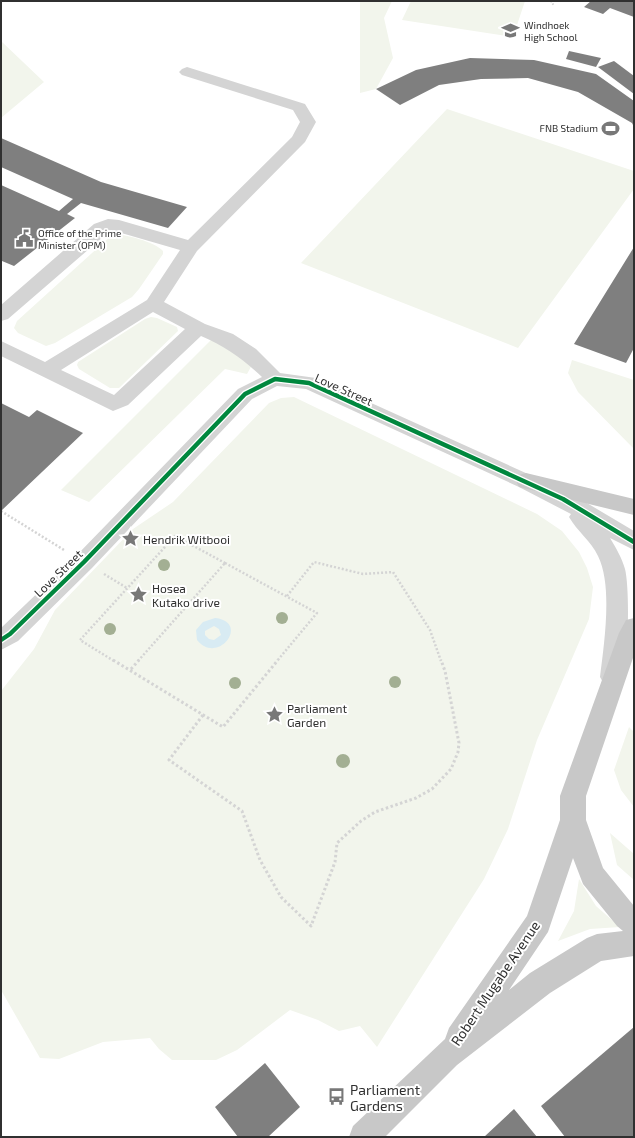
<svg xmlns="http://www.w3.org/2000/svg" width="635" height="1138" font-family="'Exo 2',sans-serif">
<rect width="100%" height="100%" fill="#fff"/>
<path fill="#f2f5ec" d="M360 1H392L384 18 393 58 376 89 360 93Z
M411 1H525L513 37 402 20Z
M1 41 44 82 1 118Z
M447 109 634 171V189L518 348 301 263Z
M113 234C125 234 155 242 163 251V254L139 289 132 297 55 343 46 346 18 333 14 328 17 321Z
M151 317 157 318 177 327 178 331 119 388H110L79 369 77 365 78 362 145 319Z
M211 340 226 341 252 365 247 374 225 369 89 502 61 490Z
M572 360 634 380V449L578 392 568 373Z
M294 397 537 514 562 531 579 552 587 568 593 587 589 619 537 740 508 829 484 879 377 1047 360 1026 339 1031 318 1020 290 1010 237 1050 216 1060H172L159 1049 150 1038 103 1042 59 1059 40 1058 1 990V691L34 649 55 610 133 529 173 502 269 403 281 398Z
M629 727 634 732V807L621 790 614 770Z
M610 833 634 854V880L617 865Z
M579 879 596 906 620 927 590 929 558 941 574 911Z"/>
<path fill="#d8ebf3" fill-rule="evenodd" d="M215 618C251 622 218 666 197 640L196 630 203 622ZM214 626 219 629 221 635 214 640 209 639 205 635V631Z"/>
<path fill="#7f7f7f" d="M591 1H634V17L610 8 603 14 584 7Z
M569 51 601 58 596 67 566 59Z
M470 58 534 60 596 74 634 101V127L632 123 578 92 528 78 481 79 439 85 400 105 376 89 416 70Z
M614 61 634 76V94L598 67Z
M1 138 101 182 187 207 168 228 81 203 67 214 75 218 14 266 2 261 1 262V185L59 211 73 199 1 167Z
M634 247V348L626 363 574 344Z
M1 403 29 417 37 410 83 433 1 511Z
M634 1027V1137H565L541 1106Z
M265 1063 300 1107 268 1137H238L215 1107Z
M514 1109 537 1137H484Z"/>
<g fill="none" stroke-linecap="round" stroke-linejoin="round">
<path stroke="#d4d4d4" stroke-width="2" stroke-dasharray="1.5 1.5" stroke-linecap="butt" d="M551 1 554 6"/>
<path stroke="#d4d4d4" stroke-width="2.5" stroke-dasharray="2 2" stroke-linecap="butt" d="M1 511 64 550
M225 563 317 613 277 661
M104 574 127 588
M287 596 314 562 363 574 393 572 430 630 441 661
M114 661 80 640 175 536 225 563
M138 661 225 563"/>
<path stroke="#d4d4d4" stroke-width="3" stroke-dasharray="2.5 2.5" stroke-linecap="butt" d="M113 660 223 727 278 660
M131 669 139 660
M203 715 169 760 242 811 260 860 281 897 311 926 335 862 337 843 361 821 375 812 416 798 432 789 451 769 458 752 459 743 445 671 441 660"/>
<path fill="#d4d4d4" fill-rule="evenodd" d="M187 67 305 104 316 122 305 142 197 251 164 302 205 324 233 334 256 349 280 373 316 378 570 493 634 531V550L610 538C616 548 622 558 625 569 630 589 629 666 620 684L612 687 604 684 600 677C604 644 613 586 598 556 591 541 577 531 569 517L571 514 519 487 306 389 277 386 252 399 92 568 18 641 1 650V628L76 556 238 389 262 377C243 359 225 346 201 336L128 405 113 411 1 356V341L45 362 147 300 180 250 111 230 8 319 1 321V305L94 224 108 219 119 220 188 240 292 137 300 122 293 110 182 75 179 72 182 69ZM153 312 185 329 114 395 61 370Z"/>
<path fill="#c8c8c8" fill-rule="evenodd" d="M526 473 634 499V515L519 487 516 481 519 475Z
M634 618V655L586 796V820L603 868 634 906V956L601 961 550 993 457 1065 385 1137H349L353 1126 445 1039 449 1028 527 916 560 820V796L619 633 626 620ZM573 858 583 884 617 926 623 931 597 934 587 938 530 973 509 990 548 932Z"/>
<defs>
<path id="cycleway" d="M1 640 10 634 84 562 245 394 275 379 309 383 563 499 634 542"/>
</defs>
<use href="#cycleway" stroke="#fff" stroke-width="7"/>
<use href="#cycleway" stroke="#00873e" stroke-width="4.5"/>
</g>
<g fill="#a3af93">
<circle cx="164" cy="565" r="6"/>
<circle cx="282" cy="618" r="6"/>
<circle cx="110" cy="629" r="6"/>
<circle cx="395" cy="682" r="6"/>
<circle cx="235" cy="683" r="6"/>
<circle cx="343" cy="761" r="7"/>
</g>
<defs>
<symbol id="school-bare" viewBox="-9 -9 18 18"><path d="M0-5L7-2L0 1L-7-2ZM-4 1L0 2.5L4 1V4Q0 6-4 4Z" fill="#787878" stroke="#fff" stroke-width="2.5" paint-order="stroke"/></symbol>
<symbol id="stadium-bare" viewBox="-9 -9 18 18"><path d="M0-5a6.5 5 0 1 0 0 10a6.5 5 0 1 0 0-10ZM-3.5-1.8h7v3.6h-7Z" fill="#787878" stroke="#fff" stroke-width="2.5" paint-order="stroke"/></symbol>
<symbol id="civic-bare" viewBox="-9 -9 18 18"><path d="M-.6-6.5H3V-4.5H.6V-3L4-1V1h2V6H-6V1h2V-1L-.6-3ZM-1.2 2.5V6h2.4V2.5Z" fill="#787878" stroke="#fff" stroke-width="2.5" paint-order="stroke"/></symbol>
<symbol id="sight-bare" viewBox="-9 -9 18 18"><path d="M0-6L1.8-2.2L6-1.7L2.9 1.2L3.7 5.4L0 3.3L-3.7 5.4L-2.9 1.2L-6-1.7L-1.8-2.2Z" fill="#787878" stroke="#fff" stroke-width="2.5" paint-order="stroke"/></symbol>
<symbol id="bus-bare" viewBox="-9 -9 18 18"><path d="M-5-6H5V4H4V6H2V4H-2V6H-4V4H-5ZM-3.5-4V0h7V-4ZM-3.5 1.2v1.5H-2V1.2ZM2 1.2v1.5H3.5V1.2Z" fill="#787878" stroke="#fff" stroke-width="2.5" paint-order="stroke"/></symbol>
</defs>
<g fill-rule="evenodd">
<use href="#school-bare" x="498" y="18" width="25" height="25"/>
<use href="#stadium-bare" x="598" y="116" width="25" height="25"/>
<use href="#civic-bare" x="12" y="226" width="25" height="25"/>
<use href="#sight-bare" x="118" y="526" width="25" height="25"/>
<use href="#sight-bare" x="126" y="582" width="25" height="25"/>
<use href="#sight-bare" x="262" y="702" width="25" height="25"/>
<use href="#bus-bare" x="324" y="1084" width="25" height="25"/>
</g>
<g text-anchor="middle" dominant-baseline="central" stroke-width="4" stroke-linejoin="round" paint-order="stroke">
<g font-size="10" fill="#303030" stroke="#fff" text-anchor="start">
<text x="524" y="25">Windhoek<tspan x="524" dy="12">High School</tspan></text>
<text x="598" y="128" text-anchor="end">FNB Stadium</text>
<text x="38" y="233">Office of the Prime<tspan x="38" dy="12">Minister (OPM)</tspan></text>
</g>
<g font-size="12" fill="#303030" stroke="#fff">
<text transform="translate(344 389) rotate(24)">Love Street</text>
<text transform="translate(58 573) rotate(-44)">Love Street</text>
</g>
<g font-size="12" fill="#303030" stroke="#fff" text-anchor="start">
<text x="143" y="539">Hendrik Witbooi</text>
<text x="152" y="588">Hosea<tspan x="152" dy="14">Kutako drive</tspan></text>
<text x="287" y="708">Parliament<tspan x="287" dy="14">Garden</tspan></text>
</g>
<g font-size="14" fill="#303030" stroke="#fff">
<text transform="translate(495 983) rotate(-56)">Robert Mugabe Avenue</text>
</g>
<g font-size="14" fill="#303030" stroke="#fff" text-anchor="start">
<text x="350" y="1089">Parliament<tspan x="350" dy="16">Gardens</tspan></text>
</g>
</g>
<rect width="635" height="1138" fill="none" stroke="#303030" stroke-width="4"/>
</svg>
